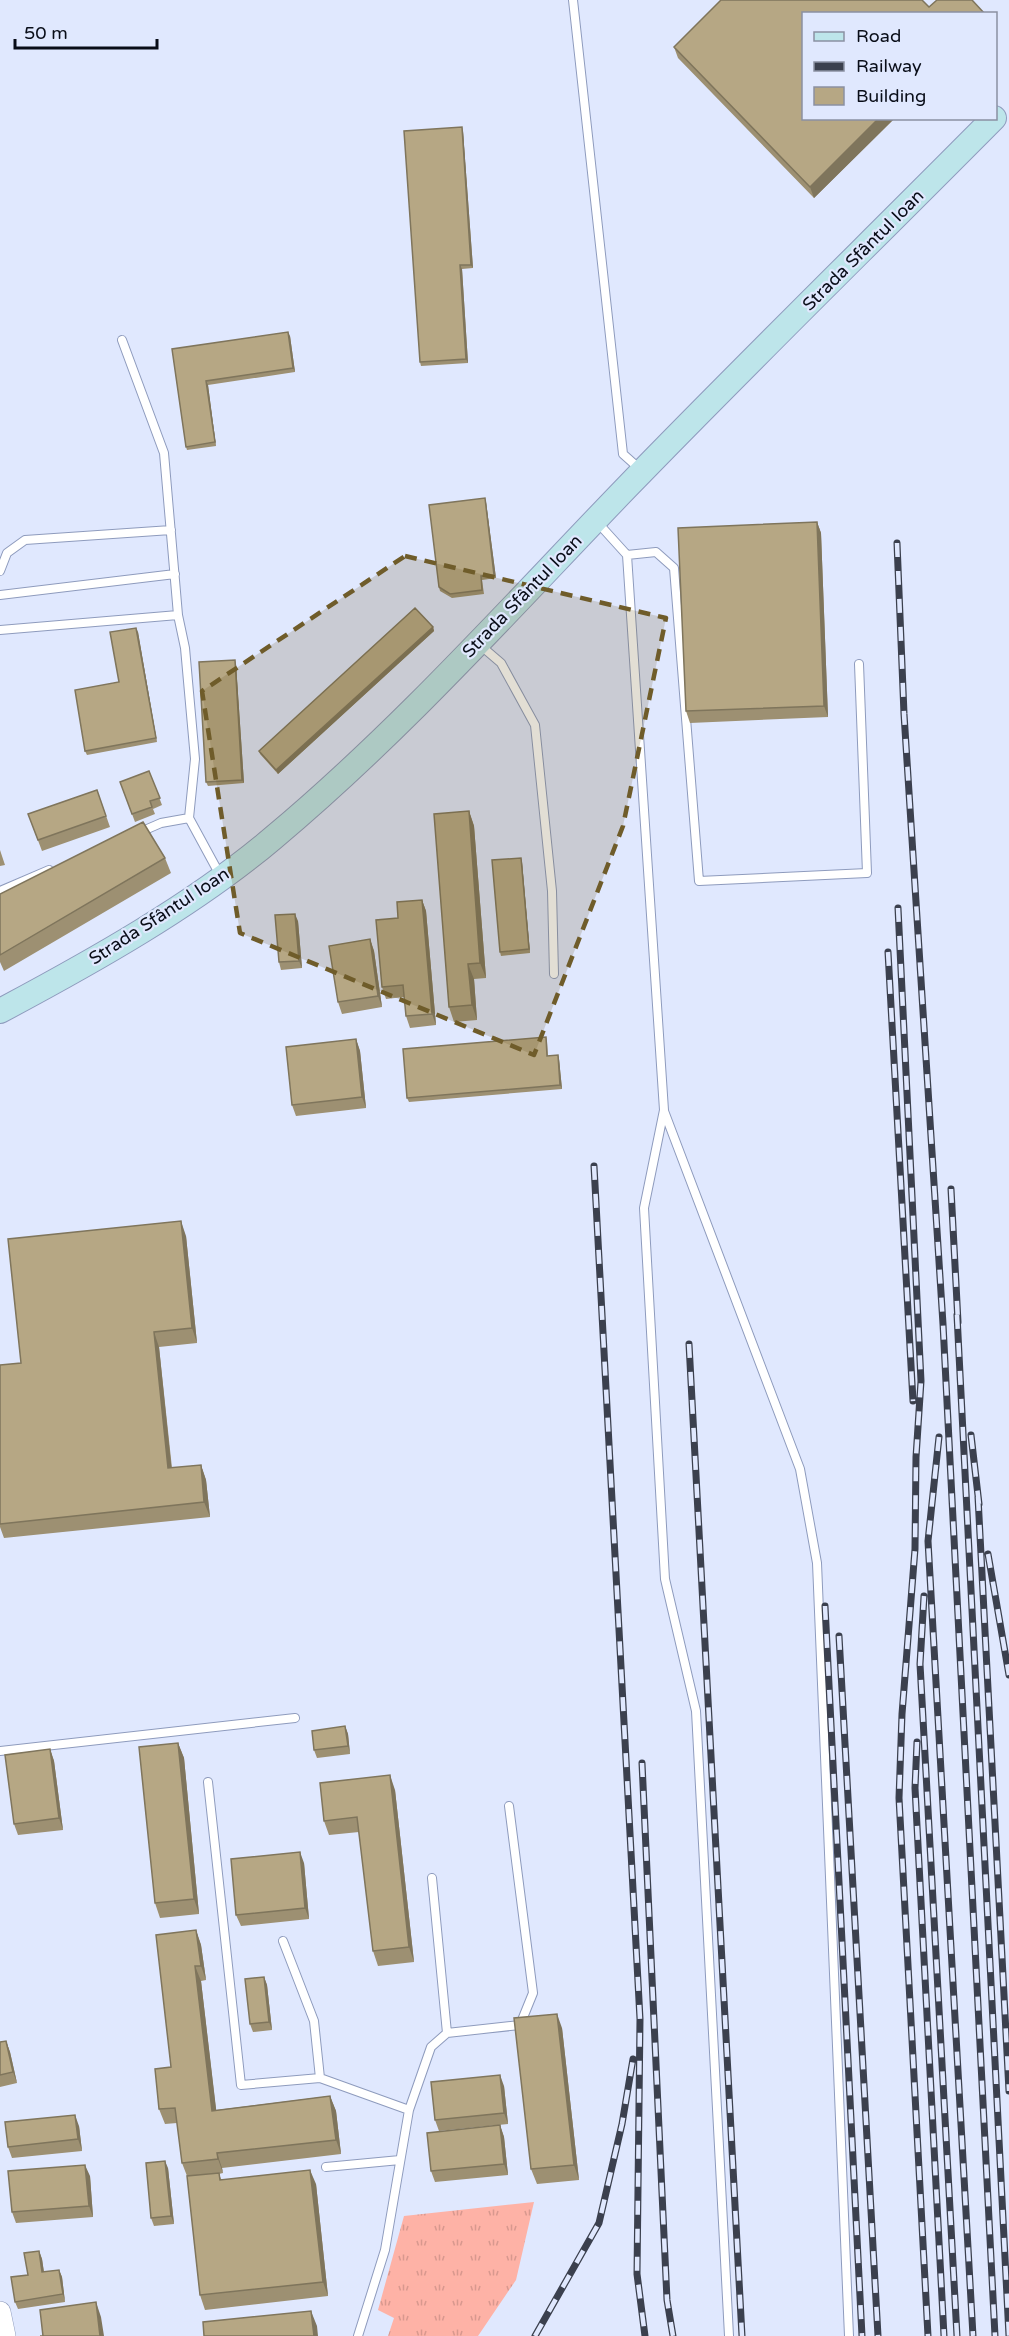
<svg xmlns="http://www.w3.org/2000/svg" width="1009" height="2336" font-family="'Varela Round',sans-serif">
<defs>
<pattern id="grass-tufts" width="24" height="20" patternUnits="userSpaceOnUse" patternTransform="scale(1.5)"><rect width="24" height="20" fill="#feb2a6"/><path d="M3 7l-1-3M5 7V3M7 7l1-3M15 17l-1-3M17 17v-4M19 17l1-3" fill="none" stroke="#d8988e"/></pattern>
</defs>
<rect width="100%" height="100%" fill="#e0e8fe"/>
<path fill="url(#grass-tufts)" d="M534 2202 516 2280 478 2336H388L394 2318 378 2310 404 2216Z"/>
<g fill="none" stroke-linecap="round" stroke-linejoin="round">
<defs>
<path id="service" d="M573 0 623 454 642 471
M122 340 164 453 178 615 185 648 195 759 189 818 220 875
M598 523 627 555 656 552 674 568 699 881 867 873 859 664
M627 555 664 1110 644 1208 665 1579 696 1711 729 2336
M0 571 7 553 25 540 171 530
M0 595 175 574
M0 630 178 615
M480 645 501 663 535 725 552 891 554 974
M138 833 161 823 189 818
M0 891 49 870
M664 1111 800 1469 817 1563 849 2336
M0 1751 295 1718
M208 1782 241 2085 320 2078 409 2110
M432 1878 447 2033
M283 1941 314 2021 320 2078
M326 2167 400 2160
M358 2336 385 2250 409 2110 431 2047 447 2033 520 2025 533 1993 509 1806"/>
<path id="tertiary" d="M0 2312 5 2336"/>
<path id="secondary" d="M0 1011C92 962 194 905 273 838 401 731 512 606 627 487 748 362 872 241 994 118"/>
</defs>
<use href="#service" stroke="#8e9bbd" stroke-width="10"/>
<use href="#tertiary" stroke="#8e9bbd" stroke-width="22"/>
<use href="#secondary" stroke="#8e9bbd" stroke-width="26"/>
<use href="#service" stroke="#fff" stroke-width="8"/>
<use href="#tertiary" stroke="#fff" stroke-width="21"/>
<use href="#secondary" stroke="#bde5ea" stroke-width="24"/>
<defs>
<path id="rail" d="M897 543 904 714 943 1324 995 2336
M898 908 921 1381 916 1457 915 1549 902 1714 899 1798 928 2336
M888 952 913 1401
M594 1166 640 2019 637 2274 645 2336
M951 1189 958 1322
M957 1315 1009 2336
M689 1344 742 2336
M971 1435 979 1504
M939 1437 928 1541 973 2336
M978 1497 1009 2091
M988 1554 1009 1675
M924 1596 920 1664 957 2336
M825 1606 862 2336
M839 1636 878 2336
M917 1742 915 1788 944 2336
M642 1763 667 2300 673 2336
M535 2336 599 2223 622 2124 633 2059"/>
</defs>
<use href="#rail" stroke="#3b404e" stroke-width="7"/>
<use href="#rail" stroke="#e0e8fe" stroke-width="4.5" stroke-dasharray="14" stroke-linecap="butt"/>
</g>
<path fill="#9d9072" d="M929 7 804 118H895L814 198 678 58 674 47Z
M463 131 473 268 462 269 468 363 421 366 420 362Z
M290 336 295 372 208 385 216 446 187 450 186 447 172 349Z
M486 502 496 578 482 580 484 594 452 598 440 591 439 587Z
M817 522 821 533 828 717 690 723 686 711Z
M433 627 434 631 278 774 260 754 259 751Z
M138 632 157 742 87 755 85 751 119 682Z
M236 664 244 783 208 786 206 782Z
M149 771 162 805 153 809 155 814 135 822 120 782Z
M97 790 110 827 42 851 28 814Z
M469 811 474 826 486 978 474 979 477 1020 454 1022 449 1007Z
M0 850 5 865 0 866Z
M165 858 171 873 4 971 0 962V894Z
M521 858 522 862 530 953 501 956 500 952Z
M422 900 426 911 436 1025 410 1028 406 1016 404 997 386 999 382 987 398 918Z
M298 921 302 968 281 970 279 962Z
M370 939 374 951 382 1007 342 1014 338 1002Z
M546 1037 547 1041 548 1056 558 1055 559 1059 562 1089 409 1102 407 1098Z
M356 1039 360 1051 366 1108 296 1116 292 1105Z
M186 1236 197 1343 159 1347 172 1468 201 1465 206 1480 210 1517 4 1538 0 1527V1365L21 1363Z
M345 1726 348 1734 350 1754 317 1758 314 1750Z
M178 1743 184 1758 199 1914 160 1918 155 1903Z
M50 1749 54 1761 63 1830 18 1835 14 1824Z
M395 1790 414 1962 378 1966 373 1951 359 1832 329 1835 324 1821Z
M304 1863 309 1919 241 1926 236 1915Z
M196 1930 201 1945 206 1980 201 1981 216 2110 330 2096 336 2111 341 2154 222 2168 223 2173 219 2174 221 2179 316 2184 328 2296 205 2310 200 2295 187 2176 182 2163 177 2123 165 2124 159 2109 171 2067Z
M264 1977 267 1985 272 2030 253 2032 250 2024Z
M562 2028 579 2180 537 2184 531 2169Z
M6 2041 10 2052 17 2083 0 2087V2042Z
M504 2086 508 2124 439 2131 435 2120Z
M500 2125 504 2137 508 2175 435 2182 431 2171Z
M79 2126 82 2151 12 2158 8 2147Z
M168 2168 174 2224 154 2226 151 2218Z
M90 2176 93 2217 16 2223 12 2212Z
M39 2251 42 2259 44 2272 59 2270 62 2277 65 2302 18 2309 15 2302Z"/>
<path fill="#7f755c" d="M879 118H895L814 198 810 187Z
M462 127 463 131 473 268 471 265Z
M460 265 462 269 468 363 466 359Z
M288 332 290 336 295 372 293 368Z
M206 381 208 385 216 446 215 442Z
M485 498 486 502 496 578 494 575Z
M817 522 821 533 828 717 824 706Z
M433 627 434 631 278 774 276 770Z
M136 628 138 632 157 742 156 738Z
M235 660 236 664 244 783 242 780Z
M469 811 474 826 486 978 480 963Z
M521 858 522 862 530 953 529 949Z
M422 900 426 911 436 1025 432 1014Z
M295 914 298 921 302 968 299 961Z
M370 939 374 951 382 1007 378 996Z
M468 964 474 979 477 1020 472 1005Z
M356 1039 360 1051 366 1108 362 1097Z
M558 1055 559 1059 562 1089 560 1085Z
M181 1221 186 1236 197 1343 192 1328Z
M154 1332 159 1347 173 1483 168 1468Z
M201 1465 206 1480 210 1517 204 1502Z
M345 1726 348 1734 350 1754 348 1746Z
M178 1743 184 1758 199 1914 194 1899Z
M50 1749 54 1761 63 1830 59 1818Z
M390 1775 395 1790 414 1962 409 1947Z
M300 1852 304 1863 309 1919 305 1908Z
M196 1930 201 1945 206 1980 201 1966Z
M195 1966 201 1981 218 2125 212 2111Z
M264 1977 267 1985 272 2030 269 2022Z
M557 2014 562 2028 579 2180 574 2165Z
M6 2041 10 2052 17 2083 13 2072Z
M500 2075 504 2086 508 2124 504 2113Z
M330 2096 336 2111 341 2154 336 2140Z
M75 2115 79 2126 82 2151 78 2139Z
M500 2125 504 2137 508 2175 504 2164Z
M217 2153 222 2168 223 2173 218 2159Z
M165 2161 168 2168 174 2224 171 2216Z
M85 2165 90 2176 93 2217 89 2206Z
M310 2170 316 2184 328 2296 323 2282Z
M39 2251 42 2259 45 2280 42 2272Z
M59 2270 62 2277 65 2302 63 2294Z
M96 2302 101 2317 104 2336H100Z
M311 2311 317 2326 318 2336H314Z"/>
<path fill="#b6a784" stroke="#7f755c" stroke-width="1.5" d="M721 0H922L929 7 937 0H972L985 14H804V118H879L810 187 674 47Z
M462 127 471 265H460L466 359 420 362 404 131Z
M288 332 293 368 206 381 215 442 186 447 172 349Z
M485 498 494 575 481 576 482 590 450 594 439 587 429 505Z
M817 522 824 706 686 711 678 528Z
M415 608 433 627 276 770 259 751Z
M136 628 156 738 85 751 75 690 119 682 110 632Z
M235 660 242 780 206 782 199 662Z
M149 771 160 798 150 801 152 807 132 814 120 782Z
M97 790 106 816 38 840 28 814Z
M469 811 480 963 468 964 472 1005 449 1007 434 814Z
M143 822 165 858 0 955V894Z
M521 858 529 949 500 952 492 860Z
M422 900 432 1014 406 1016 403 985 382 987 376 920 398 918 397 902Z
M295 914 299 961 279 962 275 915Z
M370 939 378 996 338 1002 329 946Z
M546 1037 547 1056 558 1055 560 1085 407 1098 403 1049Z
M356 1039 362 1097 292 1105 286 1047Z
M181 1221 192 1328 154 1332 168 1468 201 1465 204 1502 0 1524V1365L21 1363 8 1239Z
M345 1726 348 1746 314 1750 312 1731Z
M178 1743 194 1899 155 1903 139 1747Z
M50 1749 59 1818 14 1824 5 1755Z
M390 1775 409 1947 373 1951 357 1817 324 1821 320 1783Z
M300 1852 305 1908 236 1915 231 1859Z
M196 1930 201 1966H195L212 2111 330 2096 336 2140 217 2153 218 2159 182 2163 175 2108 159 2109 155 2069 171 2067 156 1935Z
M264 1977 269 2022 250 2024 245 1979Z
M557 2014 574 2165 531 2169 514 2018Z
M6 2041 13 2072 0 2075V2042Z
M500 2075 504 2113 435 2120 431 2082Z
M75 2115 78 2139 8 2147 5 2122Z
M500 2125 504 2164 431 2171 427 2133Z
M165 2161 171 2216 151 2218 146 2163Z
M85 2165 89 2206 12 2212 8 2171Z
M310 2170 323 2282 200 2295 187 2176 219 2173 220 2180Z
M39 2251 42 2272 59 2270 63 2294 15 2302 11 2277 28 2275 24 2253Z
M96 2302 100 2336H40H43L40 2310Z
M311 2311 314 2336H204L203 2322Z"/>
<path fill="#6f5c2a" fill-opacity="0.2" stroke="#6f5c2a" stroke-width="4.5" stroke-dasharray="12 8" stroke-linejoin="round" d="M405 556 666 618 623 826 534 1055 240 933 202 691Z"/>
<g text-anchor="middle" dominant-baseline="central" stroke-width="4.5" stroke-linejoin="round" paint-order="stroke">
<g font-size="18" fill="#090d18" stroke="#e0e8fe">
<text transform="translate(863 250) rotate(-45)">Strada Sfântul Ioan</text>
<text transform="translate(522 596) rotate(-46)">Strada Sfântul Ioan</text>
<text transform="translate(159 916) rotate(-33)">Strada Sfântul Ioan</text>
</g>
</g>
<rect x="802" y="12" width="195" height="108" fill="#e0e8fe" stroke="#8a90a2" stroke-width="1.5"/>
<rect x="814" y="32" width="30" height="9" fill="#bde5ea" stroke="#8a90a2" stroke-width="1.5"/>
<text x="856" y="42" font-size="18" fill="#090d18">Road</text>
<rect x="814" y="62" width="30" height="9" fill="#3b404e" stroke="#8a90a2" stroke-width="1.5"/>
<text x="856" y="72" font-size="18" fill="#090d18">Railway</text>
<rect x="814" y="87" width="30" height="18" fill="#b6a784" stroke="#8a90a2" stroke-width="1.5"/>
<text x="856" y="102" font-size="18" fill="#090d18">Building</text>
<path d="M15 39v9h142v-9" fill="none" stroke="#090d18" stroke-width="3"/>
<text x="24" y="39" font-size="18" fill="#090d18" stroke="#e0e8fe" stroke-width="4.5" paint-order="stroke">50 m</text>
</svg>
